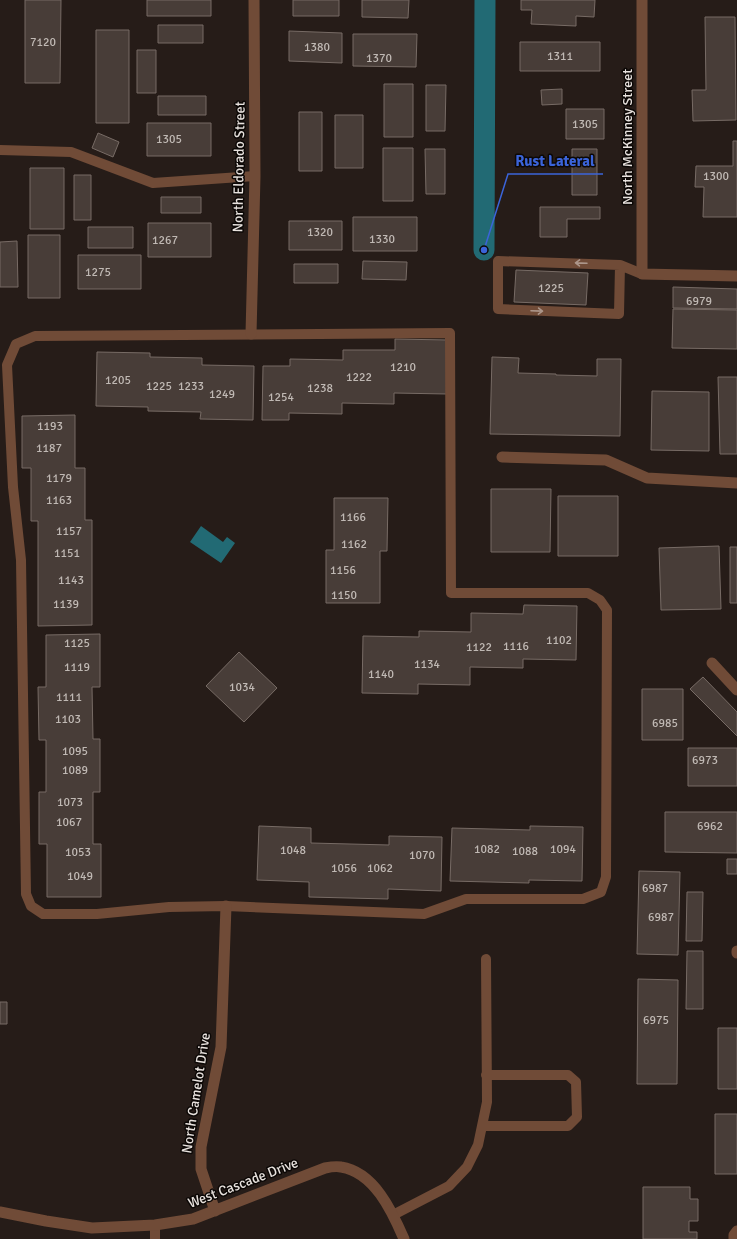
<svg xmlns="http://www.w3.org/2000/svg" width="737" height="1239" font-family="Signika,sans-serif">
<rect width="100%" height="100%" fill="#261c18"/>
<path fill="#226a74" d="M201 526 223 542 227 537 235 543 221 563 190 542Z"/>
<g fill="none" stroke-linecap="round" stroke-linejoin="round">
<path stroke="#226a74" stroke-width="21" d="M484 250 485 0"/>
</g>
<path fill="#483d38" stroke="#776b65" d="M25 0H61L60 83H25Z
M147 0H211V16H147Z
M293 0H339V16H293Z
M362 0H409L408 18 362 17Z
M521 0H595L594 17 576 16V26L531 24 532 10H521Z
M705 17H735L736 120 693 121 692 90H706Z
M158 25H203V43H158Z
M96 30H129V123H96Z
M289 31 342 33V63L289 61Z
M353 34H417L416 67 353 66Z
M520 42H600V71H520Z
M137 50H156V93H137Z
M384 84H413V137H384Z
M426 85H446L445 131H426Z
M562 89V104L542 105 541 90Z
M158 96H206V115H158Z
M566 109H604V139H566Z
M299 112H322V171H299Z
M335 115H363V168H335Z
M147 123H211V156H147Z
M98 133 119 142 113 157 92 148Z
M733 141H737V217H703L704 187H695L696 166H733Z
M383 148H413V201H383Z
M425 149H445V194H426Z
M572 149H597V195H572Z
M30 168H64V229H30Z
M74 175H91V220H74Z
M161 197H201V213H161Z
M540 207H600V219H567V237H540Z
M353 217H417V251H353Z
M289 221H342V250H289Z
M148 223H211V257H148Z
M88 227H133V248H88Z
M28 235H60V298H28Z
M17 241 18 287H0V242Z
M78 255H141V289H78Z
M363 261 407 262 406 280 362 279Z
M294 264H338V283H294Z
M516 270 588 273 586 305 514 302Z
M673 287 737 289V309L673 308Z
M673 309 737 310V349L672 348Z
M395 339 448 340 447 394 394 393V404L342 403V414L289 413V420H262L263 366H290V359L343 360V350H395Z
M97 352 150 353V357L202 358V365L254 366 253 420 200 419 201 412 148 411V407L96 406Z
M492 357 519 358 518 373 556 374V375L597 376V359H621L620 436 490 434Z
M718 377H737V454H720Z
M652 391 709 392V451L651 450Z
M75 415V468H85V520H92V625L38 626V521H31V468H22V416Z
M491 489H551L550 552H491Z
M558 496H618V556H558Z
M334 498H388L387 551H380V603H326V550H334Z
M719 546 721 609 661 610 659 548Z
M730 547H737V603H730Z
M524 605 577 606 576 660 523 659V668L470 667V685L418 684V694L362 693 363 636 419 637V631L471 632V613L523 614Z
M100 634V687H92L93 739H100V792H93V844H101V897H47V844H39V792H46V740H39L38 687H46V635Z
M239 652 277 688 244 722 206 686Z
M703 677 737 712V736L690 689Z
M642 689H683V740H642Z
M688 748H737V786H688Z
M665 812H737V853L665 852Z
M259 826 311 828V843L389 845V836L442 837 441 891 388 889V899L309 897V882L257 880Z
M530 826 583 827 582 881 529 880V883L450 881 452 828 530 830Z
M727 859H737V874H727Z
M639 871 680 872 678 955 637 954Z
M687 892H703L702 941H686Z
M687 951H703V1009H686Z
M638 979 678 980 677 1084H637Z
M0 1002H7V1024H0Z
M718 1028H737V1089H718Z
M715 1114H737V1174H715Z
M643 1187H690V1199H698V1221H689V1232H697V1239H643Z"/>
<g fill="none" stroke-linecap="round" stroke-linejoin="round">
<path stroke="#704b37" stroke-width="10" d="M0 150 71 152 153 183 255 176
M620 265 619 314 498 309V261L620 265 642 274
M450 333 451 593H588L600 600 607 610 606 877 601 892 583 899H466L424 914 226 906 169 907 97 914H43L31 906 26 894 21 560 13 487 7 365 16 344 35 336Z
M482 1126H568L577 1117 576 1082 568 1075H486
M393 1215 449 1186 467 1167 478 1145 487 1102 486 959
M155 1225V1239"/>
<path stroke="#704b37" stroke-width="11" d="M642 0V274L737 276
M251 334 255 176 254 0
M502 457 606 460 647 478 737 483
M712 663 737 690
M737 951V953
M215 1211 201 1169V1147L221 1047 226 906
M0 1212 46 1221 92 1228 155 1225 193 1219 325 1168C330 1167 336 1166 341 1167 374 1172 392 1211 404 1239
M734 1239V1235L737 1231"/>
</g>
<defs><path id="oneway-shaft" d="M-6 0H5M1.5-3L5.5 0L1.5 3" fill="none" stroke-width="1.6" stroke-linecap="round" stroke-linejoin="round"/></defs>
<g stroke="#ac968a">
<use href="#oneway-shaft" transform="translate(581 263) rotate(-178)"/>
<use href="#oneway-shaft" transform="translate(537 311) rotate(2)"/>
</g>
<g text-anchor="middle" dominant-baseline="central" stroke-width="3" stroke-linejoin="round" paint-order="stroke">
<g font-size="12" fill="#c0b9b4">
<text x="43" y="42">7120</text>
<text x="317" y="47">1380</text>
<text x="560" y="56">1311</text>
<text x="379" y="58">1370</text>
<text x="585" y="124">1305</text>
<text x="169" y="139">1305</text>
<text x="716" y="176">1300</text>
<text x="320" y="232">1320</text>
<text x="382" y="239">1330</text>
<text x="165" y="240">1267</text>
<text x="98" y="272">1275</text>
<text x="551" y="288">1225</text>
<text x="699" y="301">6979</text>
<text x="403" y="367">1210</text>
<text x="359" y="377">1222</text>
<text x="118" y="380">1205</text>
<text x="159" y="386">1225</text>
<text x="191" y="386">1233</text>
<text x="320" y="388">1238</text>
<text x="222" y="394">1249</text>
<text x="281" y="397">1254</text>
<text x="50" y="426">1193</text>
<text x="49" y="448">1187</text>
<text x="59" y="478">1179</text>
<text x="59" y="500">1163</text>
<text x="353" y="517">1166</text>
<text x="69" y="531">1157</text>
<text x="354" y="544">1162</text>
<text x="67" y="553">1151</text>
<text x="343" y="570">1156</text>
<text x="71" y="580">1143</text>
<text x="344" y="595">1150</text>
<text x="66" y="604">1139</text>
<text x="559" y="640">1102</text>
<text x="77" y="643">1125</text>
<text x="516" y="646">1116</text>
<text x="479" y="647">1122</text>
<text x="427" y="664">1134</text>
<text x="77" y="667">1119</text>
<text x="381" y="674">1140</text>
<text x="242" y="687">1034</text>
<text x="69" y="697">1111</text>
<text x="68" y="719">1103</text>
<text x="665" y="723">6985</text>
<text x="75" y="751">1095</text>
<text x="705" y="760">6973</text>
<text x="75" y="770">1089</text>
<text x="70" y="802">1073</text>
<text x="69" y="822">1067</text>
<text x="710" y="826">6962</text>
<text x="487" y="849">1082</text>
<text x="563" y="849">1094</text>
<text x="293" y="850">1048</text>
<text x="525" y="851">1088</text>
<text x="78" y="852">1053</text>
<text x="422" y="855">1070</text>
<text x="344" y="868">1056</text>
<text x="380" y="868">1062</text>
<text x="80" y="876">1049</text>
<text x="655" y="888">6987</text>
<text x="661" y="917">6987</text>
<text x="656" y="1020">6975</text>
</g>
<g font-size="14" fill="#e8e2de" stroke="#0c0806">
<text transform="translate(627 137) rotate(-90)">North McKinney Street</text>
<text transform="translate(239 167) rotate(-89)">North Eldorado Street</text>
<text transform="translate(196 1093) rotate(-81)">North Camelot Drive</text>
<text transform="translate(243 1183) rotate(-21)">West Cascade Drive</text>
</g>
</g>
<path fill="none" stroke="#3b64d9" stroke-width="1.5" d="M484 250L508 174H603"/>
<circle fill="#3b64d9" stroke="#0c0806" stroke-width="1.5" cx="484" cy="250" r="4"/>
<g font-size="15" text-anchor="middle" font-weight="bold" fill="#3b64d9" stroke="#0c0806" stroke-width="3" stroke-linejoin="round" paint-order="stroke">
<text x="555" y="166">Rust Lateral</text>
</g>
</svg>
